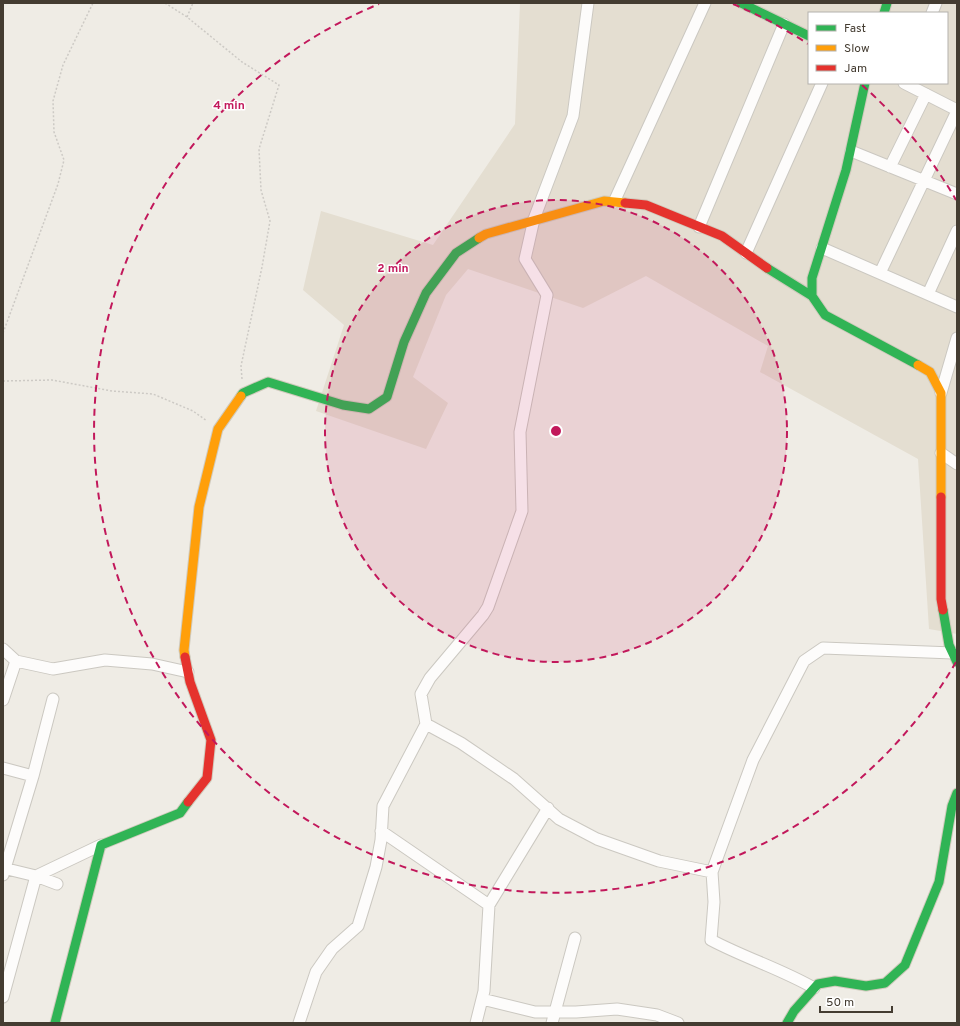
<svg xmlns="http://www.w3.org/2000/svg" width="960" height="1026" font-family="Overpass,sans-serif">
<rect width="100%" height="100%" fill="#efece5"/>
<path fill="#e4ded1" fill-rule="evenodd" d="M520 3H957V634L929 629 918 459 760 372 768 346 646 276 583 308 468 269 446 295 413 377 448 403 426 449 316 411 344 325 303 290 321 211 433 245 515 124ZM809 13H947V83H809Z"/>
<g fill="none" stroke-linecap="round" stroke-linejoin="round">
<defs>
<path id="street" d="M932 13 936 3
M904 83 957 110
M851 151 957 194
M890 167 926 94
M614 202 705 3
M699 227 784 24
M822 248 957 307
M746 253 822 83
M880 273 957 111
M928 294 957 231
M941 393 957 338
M941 453 957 464
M3 649 16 661 3 700
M16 661 53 669 105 660 152 664 188 672
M426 724 461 743 514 779 559 819 597 839 659 861 712 872
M3 768 33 776
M381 831 489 905
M3 868 36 876 57 884
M3 875 33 776 53 699
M814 988C781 969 745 958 711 940L714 902 712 872 753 760 804 661 823 648 953 653
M3 997 36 876 101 845
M482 999 535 1012H576L617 1009 657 1015 678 1023
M299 1023 316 972 332 949 358 926 376 867 381 840 383 806 426 724 421 694 430 678 483 615 488 607 522 511 520 432 547 295 525 259 534 219 573 116 588 3
M476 1023 484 991 489 905 548 808
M552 1023 575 938"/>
<path id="fast" d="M741 3 809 36
M884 13 887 3
M865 83 846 170 812 278V296L825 315 918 365
M767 268 812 296
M241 396 243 393 268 382 343 405 369 409 387 397 404 342 426 293 456 253 479 238
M943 610 949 645 957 662
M55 1023 101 845 180 813 188 802
M787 1023 794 1011 818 984 835 981 866 986 885 983 905 965 939 882 952 806 957 793"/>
<path id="slow" d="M479 238 486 234 604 201 625 203
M918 365 930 372 941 393V497
M185 657 184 650 199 507 218 429 241 396"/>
<path id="jam" d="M625 203 646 205 722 236 767 268
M941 497V599L943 610
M185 657 190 682 211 740 207 778 188 802"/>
</defs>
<use href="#street" stroke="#cbc8c1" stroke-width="13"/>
<use href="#fast" stroke="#d0cabc" stroke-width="11"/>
<use href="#slow" stroke="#d0cabc" stroke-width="11"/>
<use href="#jam" stroke="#d0cabc" stroke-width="11"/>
<path stroke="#cdcac5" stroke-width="1.5" stroke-dasharray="2 2" stroke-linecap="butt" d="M165 3 187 17 242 62 279 85 259 149 261 190 270 221 262 267 241 366 242 379
M187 17 193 3
M3 333 58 184 64 160 54 132 53 101 63 65 93 3
M3 381 52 380 112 391 153 394 193 411 207 421"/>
<use href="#street" stroke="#fdfcfb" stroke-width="11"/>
<use href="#fast" stroke="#30b455" stroke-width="9"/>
<use href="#slow" stroke="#ff9f0a" stroke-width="9"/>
<use href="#jam" stroke="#e5322d" stroke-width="9"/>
</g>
<circle cx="556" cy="431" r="231" fill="#c2185b" fill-opacity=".12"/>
<g fill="none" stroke="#c2185b" stroke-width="2" stroke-dasharray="7 5">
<circle cx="556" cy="431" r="231"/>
<path d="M956 662A462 462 0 1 1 379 4M733 4A462 462 0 0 1 808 44M862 85A462 462 0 0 1 956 200"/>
</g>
<circle cx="556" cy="431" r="6" fill="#c2185b" stroke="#fff" stroke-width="2"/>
<g font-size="12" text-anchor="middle" font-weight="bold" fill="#c2185b" stroke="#fff" stroke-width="3" stroke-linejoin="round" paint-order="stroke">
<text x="229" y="109">4 min</text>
<text x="393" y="272">2 min</text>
</g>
<rect width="960" height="1026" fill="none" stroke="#443c31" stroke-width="8"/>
<rect x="808" y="12" width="140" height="72" fill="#ffffff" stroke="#b4b1ad"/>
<rect x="816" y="25" width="20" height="6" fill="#30b455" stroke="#b4b1ad"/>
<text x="844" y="32" font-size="12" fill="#443c31">Fast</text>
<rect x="816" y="45" width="20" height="6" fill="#ff9f0a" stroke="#b4b1ad"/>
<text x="844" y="52" font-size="12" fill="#443c31">Slow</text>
<rect x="816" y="65" width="20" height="6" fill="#e5322d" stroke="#b4b1ad"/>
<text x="844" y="72" font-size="12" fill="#443c31">Jam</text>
<path d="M820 1006v6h72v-6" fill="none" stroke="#443c31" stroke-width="2"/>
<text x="826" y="1006" font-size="12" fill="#443c31" stroke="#ffffff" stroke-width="3" paint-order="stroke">50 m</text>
</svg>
